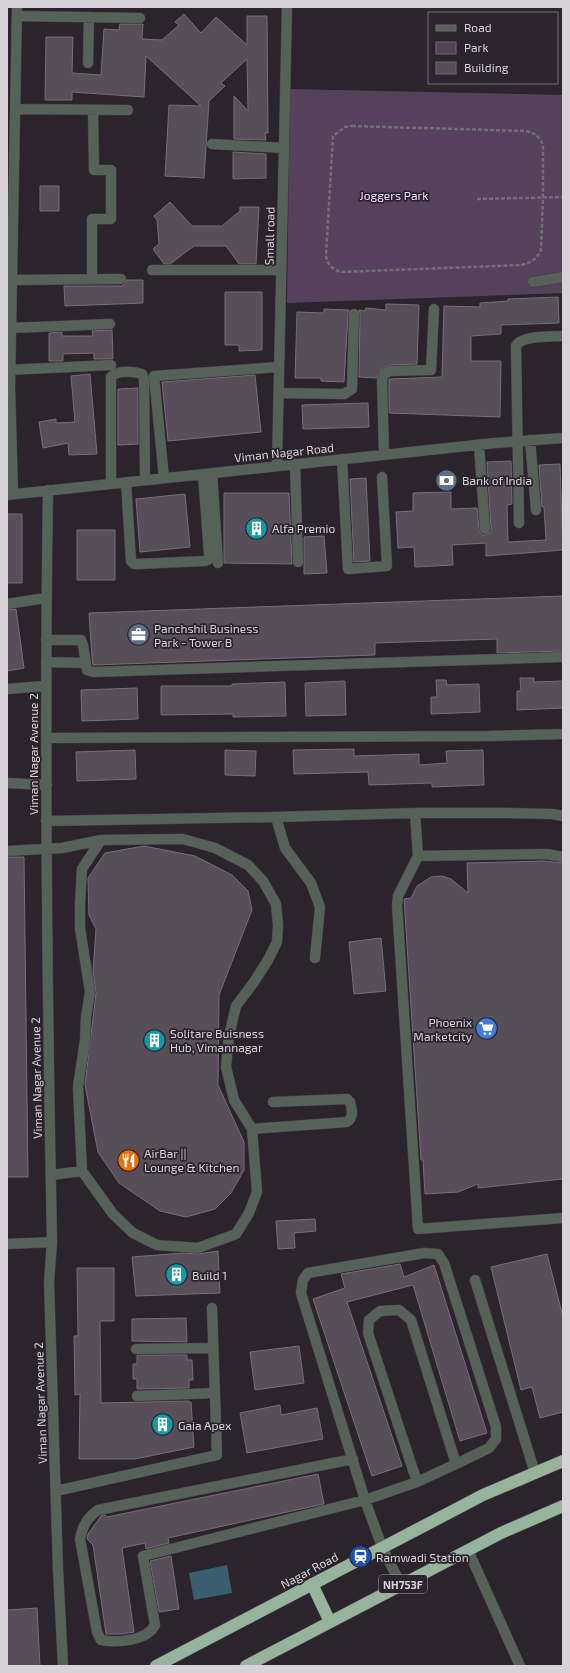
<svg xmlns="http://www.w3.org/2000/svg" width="570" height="1673" font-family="'Exo 2',sans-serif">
<rect width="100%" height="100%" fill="#2b242d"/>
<path fill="#55425a" d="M290 89 563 95V293L287 303Z"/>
<path fill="#395e6e" d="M227 1565 232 1593 194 1600 189 1573Z"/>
<path fill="#574e59" stroke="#766d78" d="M184 14 201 33 216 17 247 45V16H267L268 133H265L266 140 234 139V96L248 111 247 59 221 83 225 86 209 101 204 178 165 176 169 105 201 106 146 56 144 97 72 92V100H45L46 37H73L72 73 101 75 104 29 119 30 120 24H143L142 39 162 40 179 25 175 22Z
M233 152 266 154V178L233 179Z
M40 186H59V211H40Z
M170 202 192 226H222L240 211V207H259L256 264H239L226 246H194L170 264H164L153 249 159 244 157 220 154 216Z
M127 280H143V303L65 306 64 286H121L125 284Z
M225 292H262V350L239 351V345H225Z
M558 297 559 323 501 325V334L471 336V361H501L500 417 389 413V379L442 377 444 306 480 307V303L508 301V299Z
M386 304 419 305 417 364 390 365 381 369 376 378 359 377 360 314 359 310 365 311 366 308 386 310Z
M324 309 349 310 348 314 344 382 321 381V378H295L297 312 324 313Z
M112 330 113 359H94V353L63 354V361H49V333L62 332V336H93L92 331Z
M90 374 97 454 69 455 68 443 43 448 39 422 56 419V423L75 422 71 376Z
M255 375 261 432 168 441 162 382Z
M138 388V444L118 445V389Z
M368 403 369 427 303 429 302 405Z
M511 461 512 504 507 505 508 542 546 540 544 507H542L539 465 560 464 563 550 486 556V543L452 545 453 565 415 567 414 547 398 548 396 512 413 511V493L451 492V509L477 508 479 530 482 535H486L491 532V529L487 462Z
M366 478 370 561 354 562 350 479Z
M224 493H289L292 564 224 563Z
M185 494 190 547 140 552 136 499Z
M7 514H22V583H7Z
M77 530H115V580H77Z
M324 536 327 573 304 574V537Z
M563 596V651L497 653V639L375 643V655L93 665 92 658 89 613Z
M16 609 24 668 7 671V610Z
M520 678H534V682L563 681V708L517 710V691H521Z
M436 680H446L447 685 479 684 480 712 431 714V697H437Z
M345 681 346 715 306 716 305 683Z
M285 682 286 716 233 717V714L161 715V686H232V684Z
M137 688 138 719 82 721 81 690Z
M354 749V756L419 754V765L447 763 446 751 483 750 484 785 432 787V783L369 785 368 772 294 774 293 750Z
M135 750 136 779 77 781 76 752Z
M225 750 256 751 255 776 225 775Z
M144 846 195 856 232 875 248 891 252 910 219 995 218 1085 244 1142V1170L231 1193 215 1209 186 1217 160 1211 119 1183 98 1152 85 1085 96 993 93 971 96 929 89 915 88 878 105 853Z
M7 857H24L28 1177H7Z
M544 861 563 863V1179L478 1188V1184L458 1192 425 1194 423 1160H421L404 899 411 898 417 886 431 877 442 876 451 879 468 893 467 863Z
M381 938 386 991 354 994 349 942Z
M315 1219 316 1231 294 1233 295 1248 278 1249 276 1221Z
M218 1251 220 1293 136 1296 132 1257 183 1253 198 1254Z
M547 1254 563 1317V1412L540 1418 532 1387 521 1390 491 1267Z
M400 1264 404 1277 434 1265 487 1433 460 1441 413 1285 347 1302 402 1466 372 1476 313 1299 345 1288 341 1274Z
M77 1268H114V1321H100L101 1403 189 1401V1402H191L194 1447 135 1459H79L80 1394 75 1395 74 1336H78Z
M186 1318 187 1342 132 1341V1319Z
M299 1346 304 1383 255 1390 250 1352Z
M137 1355H187V1360H192L193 1380H189V1388L137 1389V1379H133V1364H137Z
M280 1405 281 1415 317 1408 323 1439 247 1453 240 1413Z
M318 1474 324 1504 168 1538 169 1543 146 1549 145 1543 122 1548 134 1632 122 1634H106L93 1545 87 1539 88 1534 101 1516 105 1515 107 1517Z
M171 1556 179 1609 159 1612 150 1561Z
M37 1608 40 1666H7V1610Z"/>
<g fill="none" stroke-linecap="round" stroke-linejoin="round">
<defs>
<path id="minor" d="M17 16 140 18
M88 63 89 17
M15 109 128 110
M212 144 284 148
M152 270H281
M92 279V219H111V170H94L93 110
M12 280 121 279
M533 282 563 277
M11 328 110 324
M7 370 111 365
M279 393 344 394 352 389 354 314
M530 440 536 510
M479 445 485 529
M384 455 382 379 384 374 390 371 431 370 434 309
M342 459 348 569 387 566 382 477
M295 464 298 562
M277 466 287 7
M212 473 218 563
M164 478 154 376 279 367
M126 482 131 561 134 564H138L205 561 209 559V553L203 474
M111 484V377C117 370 134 371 142 374L144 379 145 480
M48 490C44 741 47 992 52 1242L49 1282 58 1569 63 1666
M13 494 10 387 17 7
M7 495 495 443 563 438
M519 523 516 346C522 335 551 337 563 336
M7 604 46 598
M46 640H81L83 645 87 670 93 672 563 657
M46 662 85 663
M7 689 45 686
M46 738 489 736 563 734
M7 783 47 785
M415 813 418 856 398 896 397 905 418 1229 563 1218
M276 817 285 848 311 883 320 907 315 958
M46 821 276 817 415 813H505L552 814 563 816
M7 851 62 848 101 840 183 839 215 848 248 865 263 881 276 904 278 925 277 942 268 960 254 982 236 1006 229 1036 226 1067 234 1100 252 1129 257 1192 249 1213 236 1234 198 1248 157 1245 133 1233 113 1214 82 1171 51 1175
M418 856 546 854 563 857
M252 1129 347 1122C354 1117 352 1110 350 1102L347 1099 273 1102
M82 1171 78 1087 85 1040 86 1017 90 992 80 928V903L82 869 101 840
M7 1244 52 1242
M475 1280 535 1473
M136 1349 213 1348
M137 1396 215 1393
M353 1459 98 1510C87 1518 83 1525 80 1539L97 1632 101 1640C117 1643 147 1641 155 1625L143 1556 365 1500 301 1293 303 1280 308 1273 424 1253 438 1254 444 1263 496 1427V1439L489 1448 456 1464 411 1320 399 1310 380 1311 369 1320 368 1333 417 1482 365 1500 382 1547 401 1585
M417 1482 456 1464
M56 1491 217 1455 212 1308
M468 1550 520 1666"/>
<path id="highway" d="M312 1584 330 1622
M156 1666 483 1495 563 1461
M246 1666 501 1533 563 1506"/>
</defs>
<use href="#minor" stroke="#474048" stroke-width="11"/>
<use href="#highway" stroke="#474048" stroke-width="13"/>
<path stroke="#736d75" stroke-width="2.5" stroke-dasharray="4 2" stroke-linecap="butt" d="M352 126 526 131C535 133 539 136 543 145V198L541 250C537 259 531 263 521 265L341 272C332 269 327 264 326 255L333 136 345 127Z
M477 199 563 197"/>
<use href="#minor" stroke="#566258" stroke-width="10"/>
<use href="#highway" stroke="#96b49b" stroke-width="12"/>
</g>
<defs>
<symbol id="bank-disc" viewBox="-11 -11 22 22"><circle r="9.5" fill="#5c6f8a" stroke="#2b242d"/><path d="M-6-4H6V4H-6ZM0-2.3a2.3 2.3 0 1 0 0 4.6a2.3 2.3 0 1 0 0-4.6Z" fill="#fff"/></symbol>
<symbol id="building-disc" viewBox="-11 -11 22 22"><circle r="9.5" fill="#0f9aa8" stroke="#2b242d"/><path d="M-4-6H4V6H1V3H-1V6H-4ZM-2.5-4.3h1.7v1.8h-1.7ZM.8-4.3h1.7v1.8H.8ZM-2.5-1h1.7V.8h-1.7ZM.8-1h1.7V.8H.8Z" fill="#fff"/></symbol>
<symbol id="office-disc" viewBox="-11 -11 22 22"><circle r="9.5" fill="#5c6f8a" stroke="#2b242d"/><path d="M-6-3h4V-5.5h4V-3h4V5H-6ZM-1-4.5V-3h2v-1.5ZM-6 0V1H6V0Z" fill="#fff"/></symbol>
<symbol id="supermarket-disc" viewBox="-11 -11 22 22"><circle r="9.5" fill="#3f7fe0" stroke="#2b242d"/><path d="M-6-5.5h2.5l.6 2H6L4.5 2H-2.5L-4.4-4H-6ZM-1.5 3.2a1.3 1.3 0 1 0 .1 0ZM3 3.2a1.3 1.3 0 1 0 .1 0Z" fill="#fff"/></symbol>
<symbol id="restaurant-disc" viewBox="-11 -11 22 22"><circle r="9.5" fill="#e8710a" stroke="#2b242d"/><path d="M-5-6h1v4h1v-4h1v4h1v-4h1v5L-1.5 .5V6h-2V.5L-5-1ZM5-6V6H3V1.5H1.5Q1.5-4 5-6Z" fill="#fff"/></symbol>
<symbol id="station-disc" viewBox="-11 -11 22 22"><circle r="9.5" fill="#1a4fb4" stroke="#2b242d"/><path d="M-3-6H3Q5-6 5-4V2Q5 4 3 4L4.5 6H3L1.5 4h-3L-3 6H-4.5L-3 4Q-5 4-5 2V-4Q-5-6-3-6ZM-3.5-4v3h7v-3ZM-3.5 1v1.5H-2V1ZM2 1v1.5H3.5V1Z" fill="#fff"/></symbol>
</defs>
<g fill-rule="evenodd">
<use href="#bank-disc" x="434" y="468" width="25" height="25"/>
<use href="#building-disc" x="244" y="516" width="25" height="25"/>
<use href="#office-disc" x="126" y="622" width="25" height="25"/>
<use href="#supermarket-disc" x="474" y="1016" width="25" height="25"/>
<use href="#building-disc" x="142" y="1028" width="25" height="25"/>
<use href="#restaurant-disc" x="116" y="1148" width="25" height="25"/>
<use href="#building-disc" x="164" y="1262" width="25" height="25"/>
<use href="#building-disc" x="150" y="1412" width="25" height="25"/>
<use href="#station-disc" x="348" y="1544" width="25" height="25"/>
</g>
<g text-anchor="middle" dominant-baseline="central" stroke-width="3.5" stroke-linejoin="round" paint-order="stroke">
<rect fill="#2b242d" stroke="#a39ea5" stroke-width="1" x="379" y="1575" width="48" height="18" rx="3"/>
<g font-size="11" font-weight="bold" fill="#d7d2d8">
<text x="403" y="1584">NH753F</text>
</g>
<g font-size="12" fill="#f2daf9" stroke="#2b242d">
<text x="394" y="195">Joggers Park</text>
</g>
<g font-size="12" fill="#d7d2d8" stroke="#2b242d">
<text transform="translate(269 236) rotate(-89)">Small road</text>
<text transform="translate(284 452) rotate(-6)">Viman Nagar Road</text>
<text transform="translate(33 754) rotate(-90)">Viman Nagar Avenue 2</text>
<text transform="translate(36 1078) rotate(-91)">Viman Nagar Avenue 2</text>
<text transform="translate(40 1403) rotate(-92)">Viman Nagar Avenue 2</text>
<text transform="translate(309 1570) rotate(-28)">Nagar Road</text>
</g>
<g font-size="12" fill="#d7d2d8" stroke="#2b242d" text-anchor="start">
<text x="462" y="480">Bank of India</text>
<text x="272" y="528">Alfa Premio</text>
<text x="154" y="628">Panchshil Business<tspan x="154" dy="14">Park - Tower B</tspan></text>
<text x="472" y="1022" text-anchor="end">Phoenix<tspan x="472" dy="14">Marketcity</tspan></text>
<text x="170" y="1033">Solitare Buisness<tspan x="170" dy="14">Hub, Vimannagar</tspan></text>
<text x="144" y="1153">AirBar ||<tspan x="144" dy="14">Lounge &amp; Kitchen</tspan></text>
<text x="192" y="1275">Build 1</text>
<text x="178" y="1425">Gaia Apex</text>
<text x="376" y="1557">Ramwadi Station</text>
</g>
</g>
<rect width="570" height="1673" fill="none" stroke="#d7d2d8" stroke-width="16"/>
<rect x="428" y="12" width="130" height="72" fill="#2b242d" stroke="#706a71"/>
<rect x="436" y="25" width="20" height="6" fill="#566258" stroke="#706a71"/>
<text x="464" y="32" font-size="12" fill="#d7d2d8">Road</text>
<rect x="436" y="42" width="20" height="12" fill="#55425a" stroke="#706a71"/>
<text x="464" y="52" font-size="12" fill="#d7d2d8">Park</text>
<rect x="436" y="62" width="20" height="12" fill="#574e59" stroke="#706a71"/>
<text x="464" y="72" font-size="12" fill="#d7d2d8">Building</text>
</svg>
